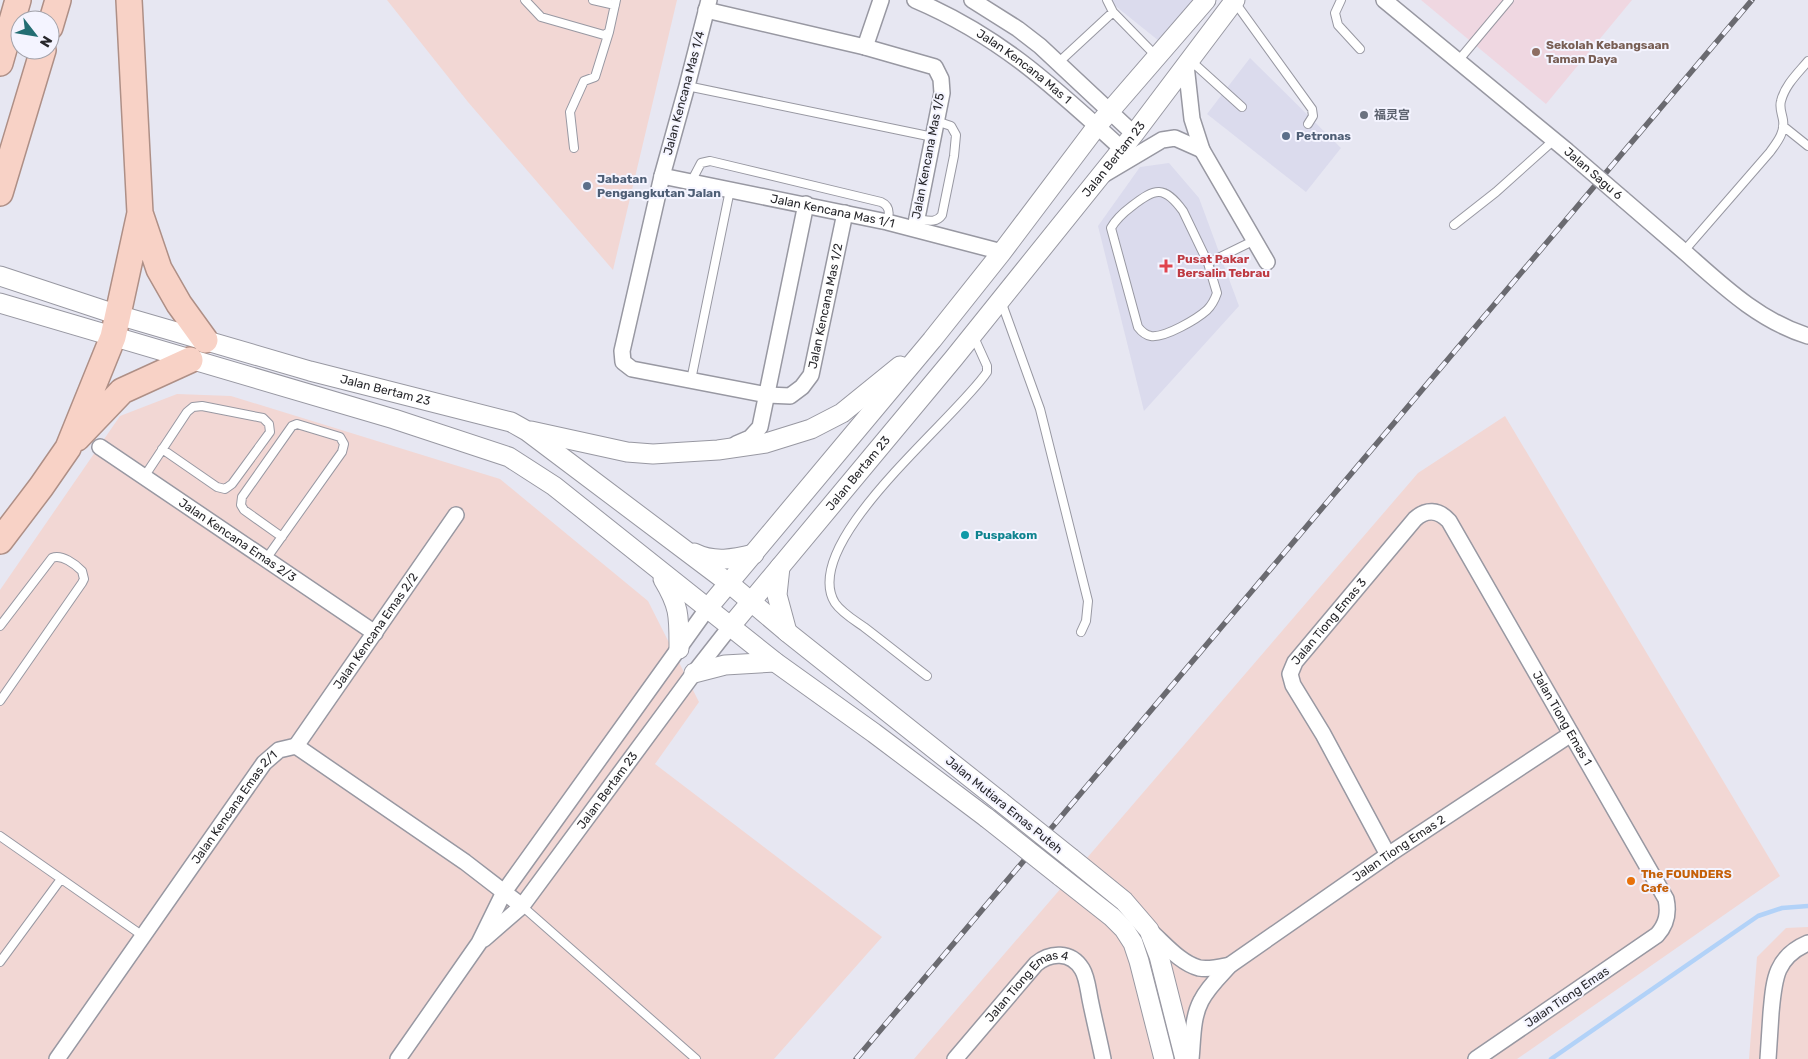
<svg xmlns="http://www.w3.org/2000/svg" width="1808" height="1059" font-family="Rubik,'Noto Sans SC',sans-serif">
<rect width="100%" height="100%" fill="#e7e7f2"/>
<path fill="#dbdbed" d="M1108 0H1193L1159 41Z
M1250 58 1341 148 1306 192 1207 114Z
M1169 163 1199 198 1239 306 1144 411 1098 226 1140 167Z"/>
<path fill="#f2d7d4" d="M387 0H677L613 270 468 102Z
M177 394 231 396 500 479 648 601 699 702 655 764 882 937 774 1059H0V590L120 416Z
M1505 416 1780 876 1517 1059H914L1418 473Z
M1808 927V1059H1749L1757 957 1786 928Z"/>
<path fill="#efd7e1" d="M1421 0H1632L1546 104Z"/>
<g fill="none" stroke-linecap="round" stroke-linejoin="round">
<path stroke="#b2d2f8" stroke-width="4.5" d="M1551 1059 1758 916 1782 908 1808 906"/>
<defs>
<path id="service" d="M525 0 541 17 604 35 609 32 616 0
M593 0 615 5
M1107 0 1113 12 1157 57
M1341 0 1335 13 1338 25 1360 49
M1234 1 1312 109 1313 116 1308 124
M1190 60 1242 107
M1458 61 1509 0
M1059 62 1113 12
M687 86 933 137
M1783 126 1808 146
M574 148 570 112 584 81 595 77 609 32
M691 182 701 163 710 161 881 202C890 206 890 213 887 222
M916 219C926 220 936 224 942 215L954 156 956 135 951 126 936 121
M1454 225 1496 192 1554 140
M1684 251 1770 152C1777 142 1785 133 1783 120 1782 113 1779 108 1781 101 1785 85 1798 73 1808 61
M1208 263 1183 211C1164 185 1155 188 1132 206 1124 212 1116 219 1111 228L1138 327C1141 331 1145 335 1151 336 1165 338 1197 319 1207 310 1212 305 1215 299 1217 293L1208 263 1255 240
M1001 301 1040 409 1088 601 1086 621 1081 632
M691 380 730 190
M144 477 187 412 193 407 202 406 263 418 269 424 270 432 232 484 225 489 217 487 162 449
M266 559 342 452 344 444 340 437 297 424 292 426 242 497 241 505 244 510 282 537
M0 626 52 558C62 554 75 564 82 571L84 579 82 583 0 701
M927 676C906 660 885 643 864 627 854 620 842 613 835 603 798 543 956 419 987 372V366L973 335
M0 836 143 936
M522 906 696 1059
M0 962 61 879"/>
<g id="minor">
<path id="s1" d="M709 0 687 86 662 176 622 351 623 362 632 369 767 395 790 396 802 387 811 375 845 213"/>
<path id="s2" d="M915 0C1000 36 1054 87 1121 148"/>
<path d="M972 0 1018 29 1040 46 1134 134"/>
<path d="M1384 0 1566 150"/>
<path d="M706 10 865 47 935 67 941 79 942 93 915 228"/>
<path d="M865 47 881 0"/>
<path d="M1186 65 1192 119 1202 150 1267 262"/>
<path d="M1103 175 1162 140 1175 138 1202 150"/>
<path id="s3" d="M662 176 887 222 1002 252"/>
<path d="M1623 199C1645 218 1666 236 1688 255 1724 287 1760 321 1808 336"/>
<path d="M736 444 750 438 760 427 806 204"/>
<path id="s4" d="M100 447 375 633"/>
<path id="s5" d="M296 746 456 515"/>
<path id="s6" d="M1388 855 1323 734 1293 685 1290 674 1295 662 1415 519C1426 509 1438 509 1449 521L1666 899C1669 913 1667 924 1657 935L1476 1059"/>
<path d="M1149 930C1164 943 1180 963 1199 968 1210 970 1220 967 1230 965"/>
<path id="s7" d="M484 939 522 906 694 673 730 627"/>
<path id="s8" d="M57 1059 264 763 279 750 296 746 465 862 522 906"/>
<path d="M398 1059 479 943 504 892 707 609"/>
<path id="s9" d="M955 1059 1036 964C1050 952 1071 951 1082 969 1087 977 1088 989 1090 999 1094 1019 1099 1039 1103 1059"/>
<path id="s10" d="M1191 1059C1193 1040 1192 1018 1201 1001 1208 987 1220 976 1230 965L1388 855 1571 734"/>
<path d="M1768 1059C1769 1044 1770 1028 1771 1013 1774 980 1775 957 1808 943"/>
</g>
<g id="tertiary">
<path id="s11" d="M0 276 118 315 310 371 511 422 527 431 730 584 787 632 1001 802"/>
<path d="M0 303 394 419 509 457 554 486 775 662 874 733 987 818"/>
<path d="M531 431 627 452 653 454 718 450 766 443 811 429 842 413 900 366"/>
<path d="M694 553C714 563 734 559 754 554"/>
<path d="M780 567 777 595 787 632"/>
<path d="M663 579C680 607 679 617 679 649"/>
<path d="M707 609 932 340 1002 252 1097 126 1206 0"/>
<path id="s12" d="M730 627 954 358 1134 134 1235 0"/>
<path d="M694 673 725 665 775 662"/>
<path d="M1071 858 1124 901 1149 930 1159 956 1185 1059"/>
<path d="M1060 876 1112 917 1124 929 1133 943 1139 961 1164 1059"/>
</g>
<path id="trunk" d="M129 0 140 213 159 269 179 304 205 340
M50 27 58 0
M0 63 18 0
M0 193 43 50
M77 438 122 391 190 360
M0 541 41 487 68 448 113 337 140 213"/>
</defs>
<use href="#service" stroke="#9898a2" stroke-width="10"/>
<use href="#minor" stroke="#9898a2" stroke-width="18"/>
<use href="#tertiary" stroke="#9898a2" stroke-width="21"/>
<use href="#trunk" stroke="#ae8f86" stroke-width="28"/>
<use href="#service" stroke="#fff" stroke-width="8"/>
<use href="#minor" stroke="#fff" stroke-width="15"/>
<use href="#tertiary" stroke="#fff" stroke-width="19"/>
<use href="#trunk" stroke="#f8d2c6" stroke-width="25"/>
<defs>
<path id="rail" d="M856 1059 1752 0"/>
</defs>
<use href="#rail" stroke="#6a6a70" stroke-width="5.5"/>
<use href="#rail" stroke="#f4f4ff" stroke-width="4" stroke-dasharray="11" stroke-linecap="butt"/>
<defs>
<g id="minor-bridge">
<path id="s13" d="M1566 150 1623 199"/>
</g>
<path id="tertiary-bridge" d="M1001 802 1071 858
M987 818 1060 876"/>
</defs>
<use href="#minor-bridge" stroke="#9898a2" stroke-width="18" stroke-linecap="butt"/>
<use href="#tertiary-bridge" stroke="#9898a2" stroke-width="21" stroke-linecap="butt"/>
<use href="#minor-bridge" stroke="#fff" stroke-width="15"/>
<use href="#tertiary-bridge" stroke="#fff" stroke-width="19"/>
</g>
<circle fill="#8d6e63" stroke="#f4f4ff" stroke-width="2" cx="1536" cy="52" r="5"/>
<circle fill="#6b7280" stroke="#f4f4ff" stroke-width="2" cx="1364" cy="115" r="5"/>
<g fill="#5c6f8a" stroke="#f4f4ff" stroke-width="2">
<circle cx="1286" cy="136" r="5"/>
<circle cx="587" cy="186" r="5"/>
</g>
<path fill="#e0444e" stroke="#f4f4ff" stroke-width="2" d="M1163.5 258.5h5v5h5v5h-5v5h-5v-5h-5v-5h5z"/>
<circle fill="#0f9aa8" stroke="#f4f4ff" stroke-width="2" cx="965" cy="535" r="5"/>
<circle fill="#e8710a" stroke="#f4f4ff" stroke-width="2" cx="1631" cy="881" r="5"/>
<g text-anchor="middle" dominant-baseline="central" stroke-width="4" stroke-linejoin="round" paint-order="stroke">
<g font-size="12" font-weight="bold" fill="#785e54" stroke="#f4f4ff" text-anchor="start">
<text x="1546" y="45">Sekolah Kebangsaan<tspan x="1546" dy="14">Taman Daya</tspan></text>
</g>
<g font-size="12" fill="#27272b" stroke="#f4f4ff">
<text stroke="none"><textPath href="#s2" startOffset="128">Jalan Kencana Mas 1</textPath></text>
<text transform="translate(684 93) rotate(-75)">Jalan Kencana Mas 1/4</text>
<text transform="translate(928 156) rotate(-79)">Jalan Kencana Mas 1/5</text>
<text stroke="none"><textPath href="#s12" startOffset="605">Jalan Bertam 23</textPath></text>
<text stroke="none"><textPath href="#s13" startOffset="36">Jalan Sagu 6</textPath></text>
<text stroke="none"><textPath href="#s3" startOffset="174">Jalan Kencana Mas 1/1</textPath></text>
<text stroke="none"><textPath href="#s1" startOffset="645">Jalan Kencana Mas 1/2</textPath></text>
<text stroke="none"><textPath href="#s11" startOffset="402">Jalan Bertam 23</textPath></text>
<text stroke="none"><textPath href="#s12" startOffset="200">Jalan Bertam 23</textPath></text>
<text stroke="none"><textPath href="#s4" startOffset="166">Jalan Kencana Emas 2/3</textPath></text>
<text stroke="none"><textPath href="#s6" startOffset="272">Jalan Tiong Emas 3</textPath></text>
<text stroke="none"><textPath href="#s5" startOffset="140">Jalan Kencana Emas 2/2</textPath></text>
<text stroke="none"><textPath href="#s6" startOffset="672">Jalan Tiong Emas 1</textPath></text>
<text stroke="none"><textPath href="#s7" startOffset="194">Jalan Bertam 23</textPath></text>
<text transform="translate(1004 805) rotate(39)">Jalan Mutiara Emas Puteh</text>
<text stroke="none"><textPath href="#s8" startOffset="308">Jalan Kencana Emas 2/1</textPath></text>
<text stroke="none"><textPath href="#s10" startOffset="311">Jalan Tiong Emas 2</textPath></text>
<text stroke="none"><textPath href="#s9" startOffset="105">Jalan Tiong Emas 4</textPath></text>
<text transform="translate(1567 997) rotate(-34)">Jalan Tiong Emas</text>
</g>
<g font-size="12" font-weight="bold" fill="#5b616d" stroke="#f4f4ff" text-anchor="start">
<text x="1374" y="115">福灵宫</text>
</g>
<g font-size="12" font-weight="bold" fill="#4e5e75" stroke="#f4f4ff" text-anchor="start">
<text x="1296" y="136">Petronas</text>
<text x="597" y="179">Jabatan<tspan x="597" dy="14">Pengangkutan Jalan</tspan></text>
</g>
<g font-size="12" font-weight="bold" fill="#be3a42" stroke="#f4f4ff" text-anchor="start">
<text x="1177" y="259">Pusat Pakar<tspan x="1177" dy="14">Bersalin Tebrau</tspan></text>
</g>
<g font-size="12" font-weight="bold" fill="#0d838f" stroke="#f4f4ff" text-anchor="start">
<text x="975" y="535">Puspakom</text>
</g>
<g font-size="12" font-weight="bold" fill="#c56008" stroke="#f4f4ff" text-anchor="start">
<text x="1641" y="874">The FOUNDERS<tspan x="1641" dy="14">Cafe</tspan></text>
</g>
</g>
<g transform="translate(35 35) rotate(121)"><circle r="24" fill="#f4f4ff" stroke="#a2a2aa"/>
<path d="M0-4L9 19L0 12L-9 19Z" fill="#236e73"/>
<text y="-8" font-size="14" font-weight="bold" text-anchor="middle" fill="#27272b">N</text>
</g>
</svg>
